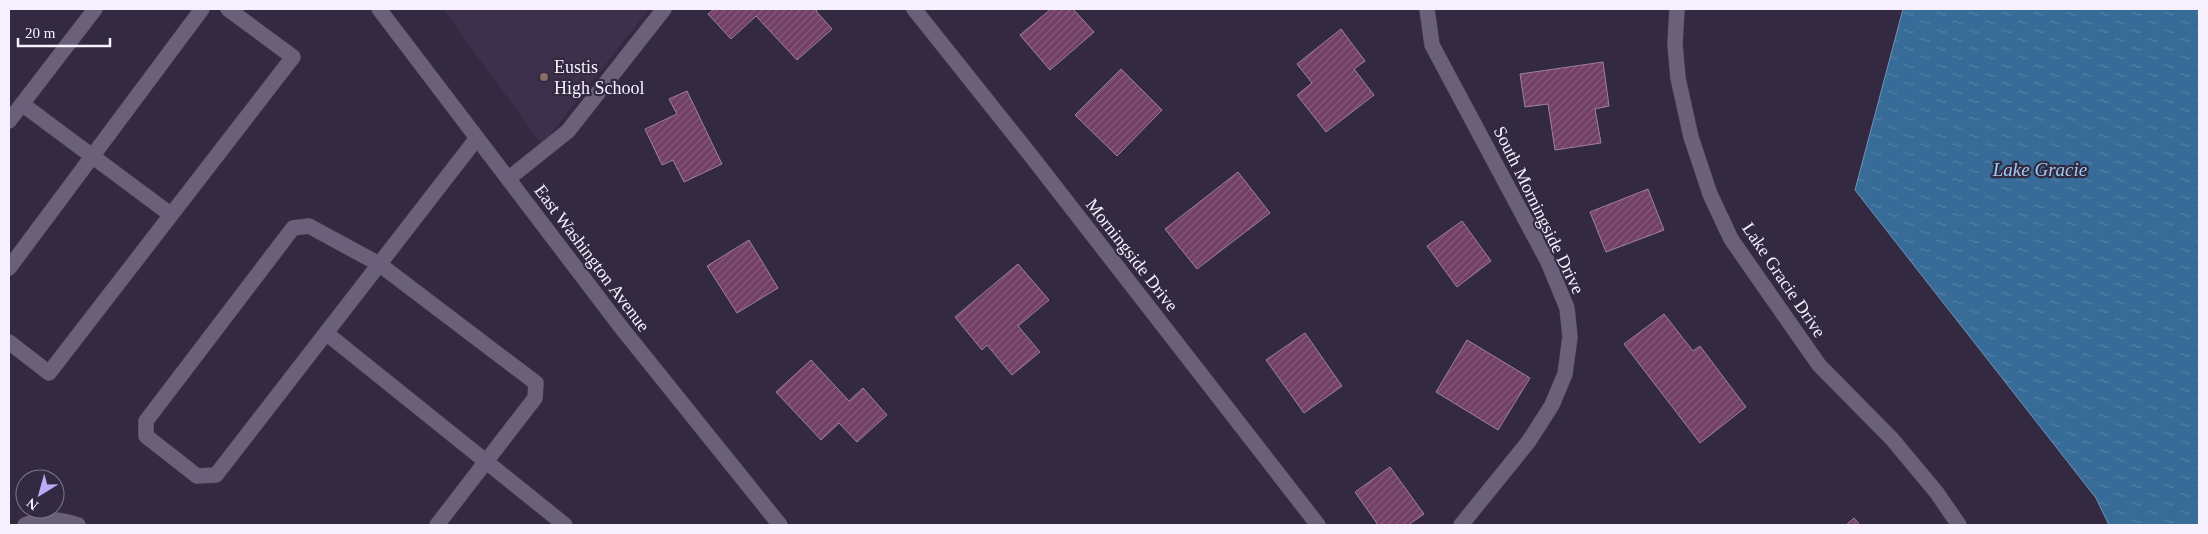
<svg xmlns="http://www.w3.org/2000/svg" width="2208" height="534" font-family="Georgia,serif">
<defs>
<pattern id="water-ripples" width="26" height="14" patternUnits="userSpaceOnUse" patternTransform="scale(1.25)"><rect width="26" height="14" fill="#376b98"/><path d="M2 4q2-2 4 0t4 0M15 11q2-2 4 0t4 0" fill="none" stroke="#5580a7"/></pattern>
<pattern id="building-hatch" width="6" height="6" patternUnits="userSpaceOnUse" patternTransform="scale(1.25)"><rect width="6" height="6" fill="#723f66"/><path d="M-1 1l2-2M0 6l6-6M5 7l2-2" fill="none" stroke="#875b7d"/></pattern>
</defs>
<rect width="100%" height="100%" fill="#332940"/>
<path fill="#3d304d" d="M443 9H649L542 145Z"/>
<path fill="url(#water-ripples)" stroke="#7093b7" d="M1903 9H2199V525H2109L2096 498 1855 190Z"/>
<path fill="url(#building-hatch)" stroke="#9e8396" d="M714 9H818L816 11 832 29 797 60 756 16 731 39 708 14Z
M1051 9H1073L1094 32 1050 70 1020 35Z
M1341 29 1365 61 1354 69 1374 95 1326 132 1297 95 1312 83 1297 64Z
M1603 62 1609 106 1595 109 1601 143 1555 150 1548 104 1525 107 1520 74Z
M1121 69 1162 110 1117 156 1075 115Z
M687 91 722 164 684 182 673 160 662 165 645 129 677 114 669 99Z
M1238 172 1270 213 1197 269 1165 229Z
M1648 189 1664 230 1606 252 1590 212Z
M1462 221 1491 261 1457 287 1427 246Z
M749 240 778 288 737 313 707 266Z
M1018 264 1049 300 1018 326 1040 352 1012 375 987 345 982 350 955 317Z
M1664 314 1693 351 1700 346 1746 407 1700 443 1624 344Z
M1305 333 1342 386 1304 413 1266 360Z
M1467 340 1530 378 1498 430 1436 392Z
M811 360 849 401 863 388 887 415 857 442 839 423 821 440 776 392Z
M1390 467 1424 514 1408 525H1378L1355 492Z
M1854 518 1860 525H1846Z"/>
<g fill="none" stroke-linecap="round" stroke-linejoin="round">
<defs>
<path id="minor" d="M379 9 620 326 780 525
M914 9 1032 157 1318 525
M1427 9 1432 45 1548 262 1567 308 1570 337 1565 374 1552 405 1529 441 1461 525
M1677 9 1675 44 1678 78 1691 137 1710 194 1731 239 1819 365 1892 439 1937 493 1959 525
M22 104 170 214
M9 121 95 9
M508 179 568 131 664 9
M9 268 202 9
M326 333 565 525
M9 342 49 373 293 57 228 9
M25 525C44 517 59 519 78 525
M437 525 535 398 536 383 379 264 309 226 293 228 146 421V436L197 476 216 475C303 362 390 250 477 138"/>
</defs>
<use href="#minor" stroke="#50475a" stroke-width="16"/>
<use href="#minor" stroke="#6b607a" stroke-width="15"/>
</g>
<circle fill="#8d6e63" stroke="#332940" stroke-width="2" cx="544" cy="77" r="5"/>
<g text-anchor="middle" dominant-baseline="central" stroke-width="4.5" stroke-linejoin="round" paint-order="stroke">
<g font-size="18" fill="#f6f0ff" stroke="#332940" text-anchor="start">
<text x="554" y="67">Eustis<tspan x="554" dy="21">High School</tspan></text>
</g>
<g font-size="18" fill="#f6f0ff" stroke="#332940">
<text transform="translate(1539 210) rotate(64)">South Morningside Drive</text>
<text transform="translate(1132 255) rotate(52)">Morningside Drive</text>
<text transform="translate(592 258) rotate(53)">East Washington Avenue</text>
<text transform="translate(1784 280) rotate(56)">Lake Gracie Drive</text>
</g>
<g font-size="19" font-style="italic" fill="#9fcbf2" stroke="#332940">
<text x="2040" y="169">Lake Gracie</text>
</g>
</g>
<rect width="2208" height="534" fill="none" stroke="#f6f0ff" stroke-width="20"/>
<g transform="translate(40 494) rotate(217)"><circle r="24" fill="#332940" stroke="#81798c"/>
<path d="M0-4L9 19L0 12L-9 19Z" fill="#bbaaf6"/>
<text y="-8" font-size="14" font-weight="bold" text-anchor="middle" fill="#f6f0ff">N</text>
</g>
<path d="M18 38v8h92v-8" fill="none" stroke="#f6f0ff" stroke-width="2.5"/>
<text x="25" y="38" font-size="15" fill="#f6f0ff" stroke="#332940" stroke-width="4" paint-order="stroke">20 m</text>
</svg>
